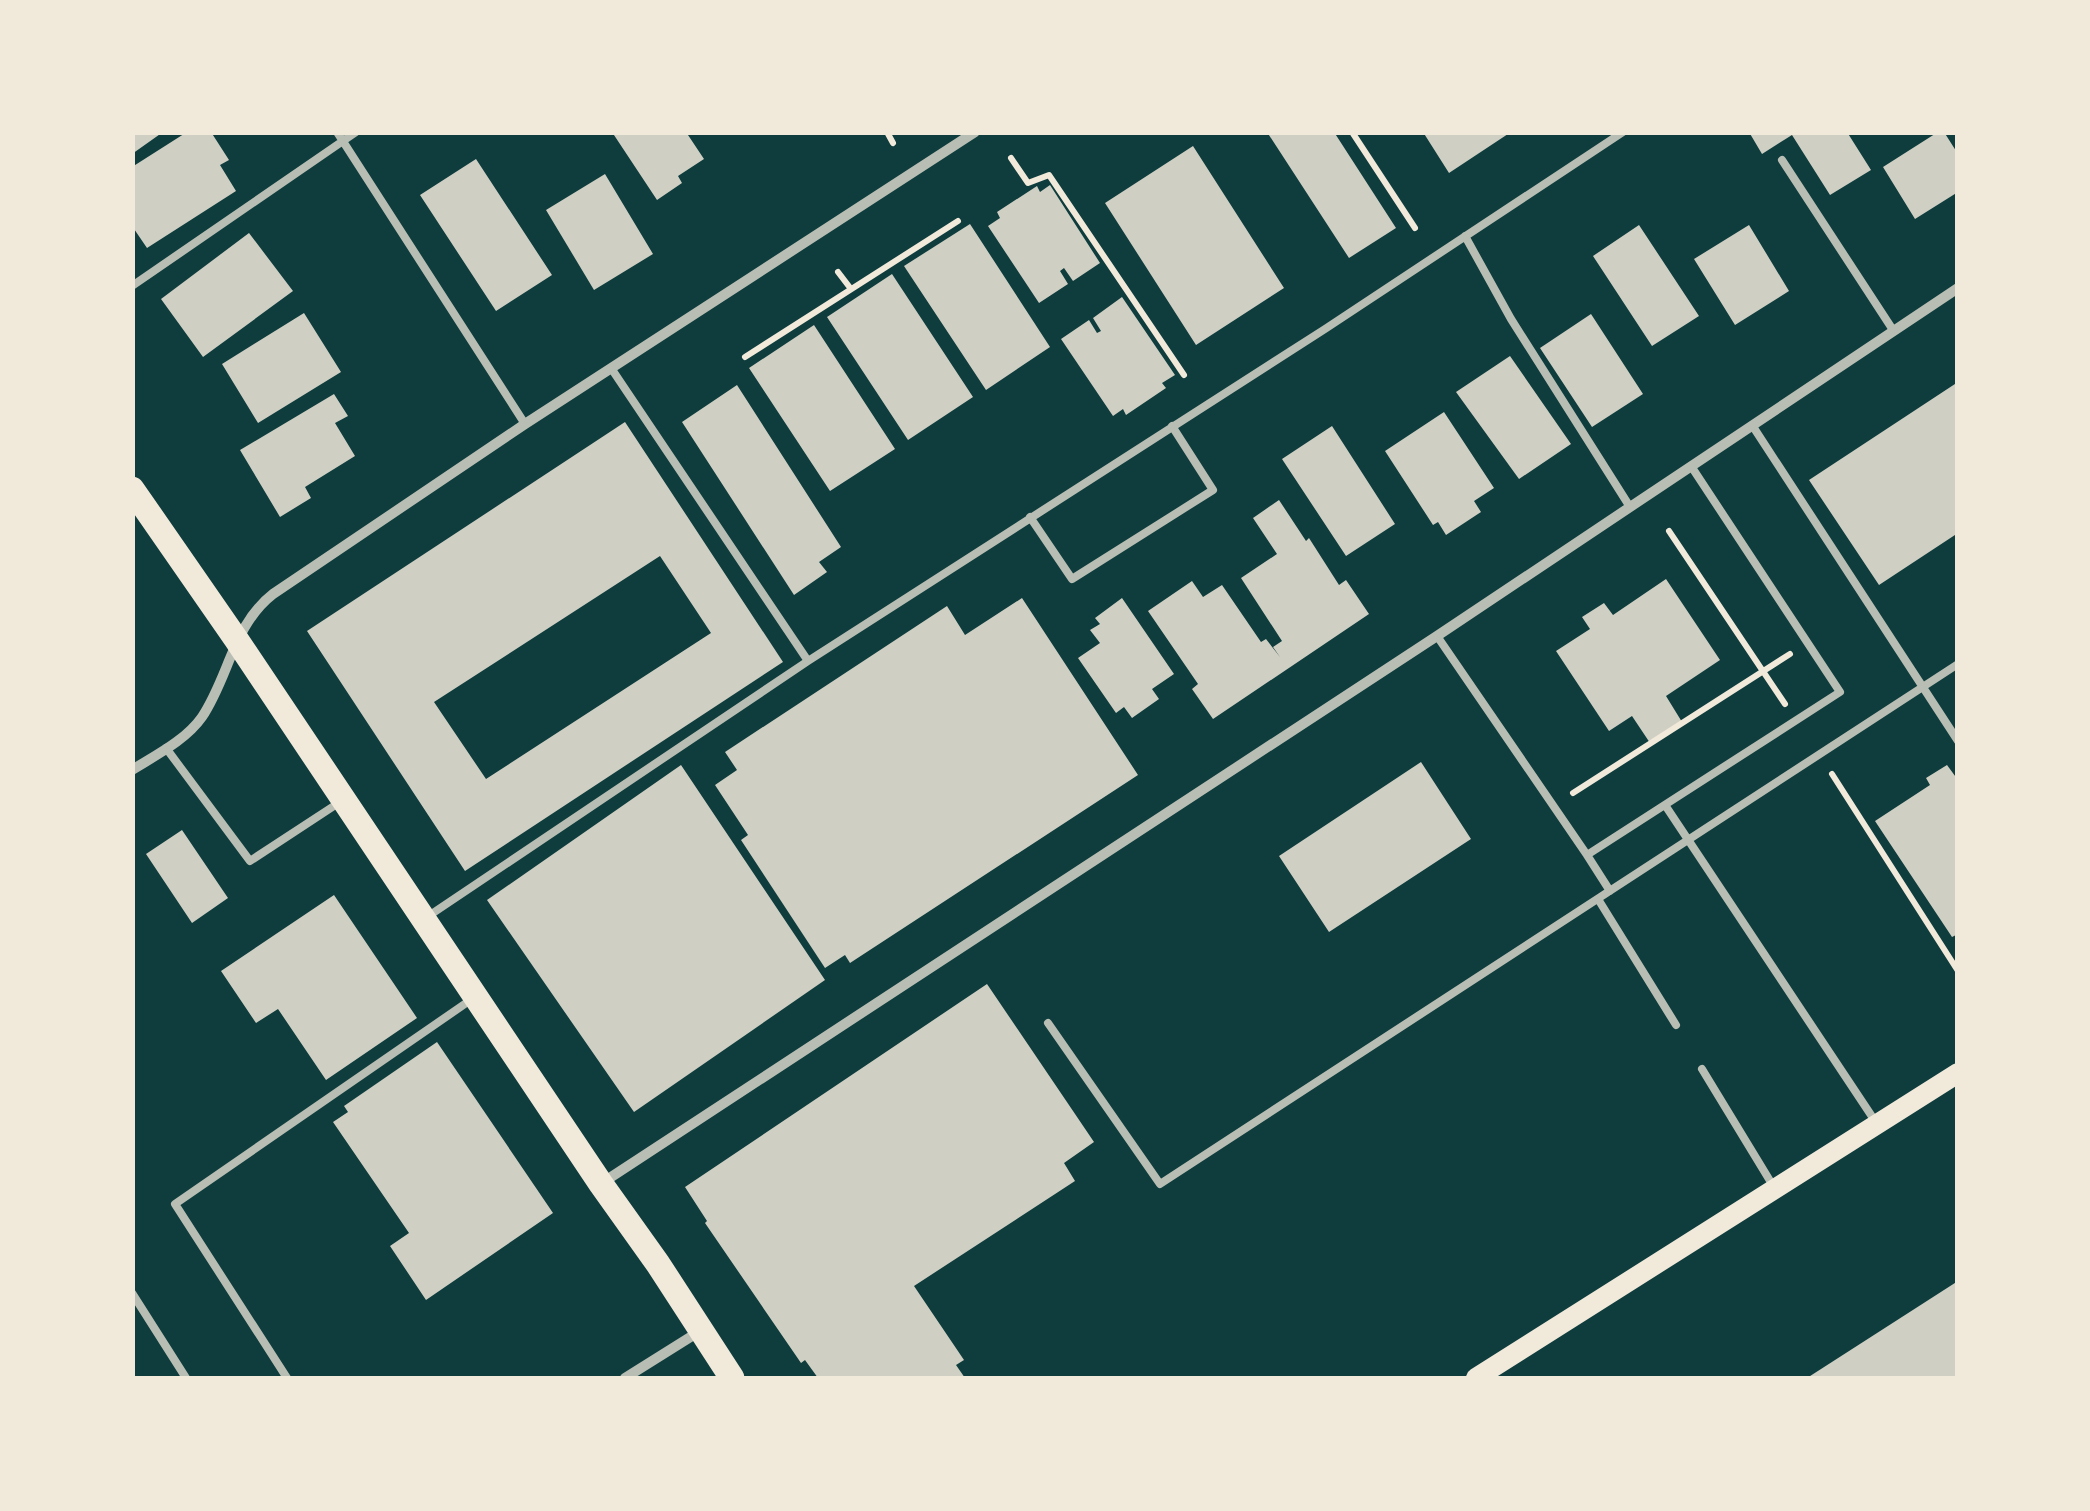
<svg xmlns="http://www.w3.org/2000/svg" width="2090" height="1511" font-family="'DM Sans',sans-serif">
<rect width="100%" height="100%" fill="#0f3d3e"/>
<path fill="#cfcfc3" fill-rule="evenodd" d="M132 132H163L132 154Z
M187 132H211L229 160 220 165 236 191 147 248 132 226V167Z
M612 132H686L704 159 678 176 682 183 657 200Z
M1267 132H1334L1396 228 1349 258Z
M1423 132H1511L1449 173Z
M1749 132H1847L1871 170 1830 195 1792 135 1762 154Z
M1938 132H1944L1958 154V192L1915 219 1883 167Z
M1193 146 1284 288 1196 345 1105 203Z
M476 159 552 275 496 311 420 195Z
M605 174 653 254 594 290 546 210Z
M1050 185 1100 263 1073 281 1064 268 1060 271 1068 284 1039 303 988 226 1000 218 997 212 1037 186 1040 192Z
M970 224 1050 347 986 390 904 266Z
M1639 225 1699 316 1652 346 1593 256Z
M1749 225 1789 291 1735 325 1694 259Z
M249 233 293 291 203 357 161 299Z
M892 274 973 397 908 440 827 317Z
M1122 297 1175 375 1162 383 1166 388 1126 415 1123 409 1113 416 1061 339 1089 320 1097 333 1101 331 1093 318Z
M304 313 341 372 258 423 222 364Z
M1591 314 1643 394 1592 427 1540 348Z
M814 325 895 449 830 491 749 368Z
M1510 356 1571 444 1519 479 1456 392Z
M1958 382V533L1879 585 1809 480Z
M737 385 841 547 819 562 827 572 794 595 682 422Z
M334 394 348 416 335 423 355 456 305 487 311 498 280 517 240 450Z
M1444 412 1494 488 1474 501 1481 512 1446 535 1438 522 1433 525 1385 451Z
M625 422 783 662 465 871 307 631ZM660 556 711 633 486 779 434 702Z
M1332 426 1395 524 1346 556 1282 459Z
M1279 500 1306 541 1309 538 1339 585 1346 580 1369 614 1213 719 1192 689 1198 684 1148 611 1192 581 1203 597 1222 585 1261 642 1266 639 1280 657 1273 647 1282 641 1241 578 1277 554 1253 518Z
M1666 579 1720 660 1666 696 1682 722 1650 743 1632 716 1609 731 1556 651 1590 629 1582 617 1604 603 1613 615Z
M1022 598 1138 775 850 963 845 955 825 968 741 840 748 835 715 785 737 770 725 752 947 606 965 635Z
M1122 598 1174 674 1152 689 1159 699 1132 718 1124 707 1116 713 1078 658 1100 643 1090 630 1100 624 1095 618Z
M1421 762 1471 839 1329 932 1279 856Z
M681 765 825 980 634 1112 487 900Z
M1947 765 1958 780V934L1952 937 1875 821 1930 785 1926 778Z
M182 830 228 898 192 923 146 854Z
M334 895 417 1018 326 1080 278 1009 256 1023 221 971Z
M987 984 1094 1142 1064 1163 1075 1181 914 1286 964 1360 956 1365 965 1378H818L805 1360 801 1363 705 1223 707 1221 685 1187Z
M437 1042 553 1213 426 1300 390 1246 409 1233 333 1122 348 1112 344 1106Z
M1958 1281V1378H1807Z"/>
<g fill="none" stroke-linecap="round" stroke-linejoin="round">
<path stroke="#f1e9da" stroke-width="6" d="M887 132 893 143
M1352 132 1415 228
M1011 158 1028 183 1049 175 1184 375
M838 272 851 289
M745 357 958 221
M1669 531 1785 704
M1832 774 1958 971
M1573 793 1790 654"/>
<path stroke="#b8beb3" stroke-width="8" d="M337 132 525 424
M1782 160 1893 330
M1465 236 1511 319 1630 507
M132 286 356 132
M611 368 808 661
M1752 425 1958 741
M1030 517 1072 579 1213 490 1172 426
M1437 636 1587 855 1840 692 1691 466
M166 748 250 861 340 802
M1665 805 1875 1121
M1587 855 1610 891
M1598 899 1676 1025
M427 917 808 661 1325 329 1623 132
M1048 1023 1160 1184 1958 664
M1702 1069 1775 1189
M132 1293 186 1378
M287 1378 175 1204 472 999"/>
<path stroke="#b8beb3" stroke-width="10" d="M132 770C156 755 186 740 202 717 229 677 233 625 273 594L525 424 975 132
M602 1183 1437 636 1958 288
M625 1378 700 1331"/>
<path stroke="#f1e9da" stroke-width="20" d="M1476 1378 1958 1073"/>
<path stroke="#f1e9da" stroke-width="25" d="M132 489 236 639 601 1184 658 1264 732 1378"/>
</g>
<rect width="2090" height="1511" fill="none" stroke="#f1e9da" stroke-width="270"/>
</svg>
